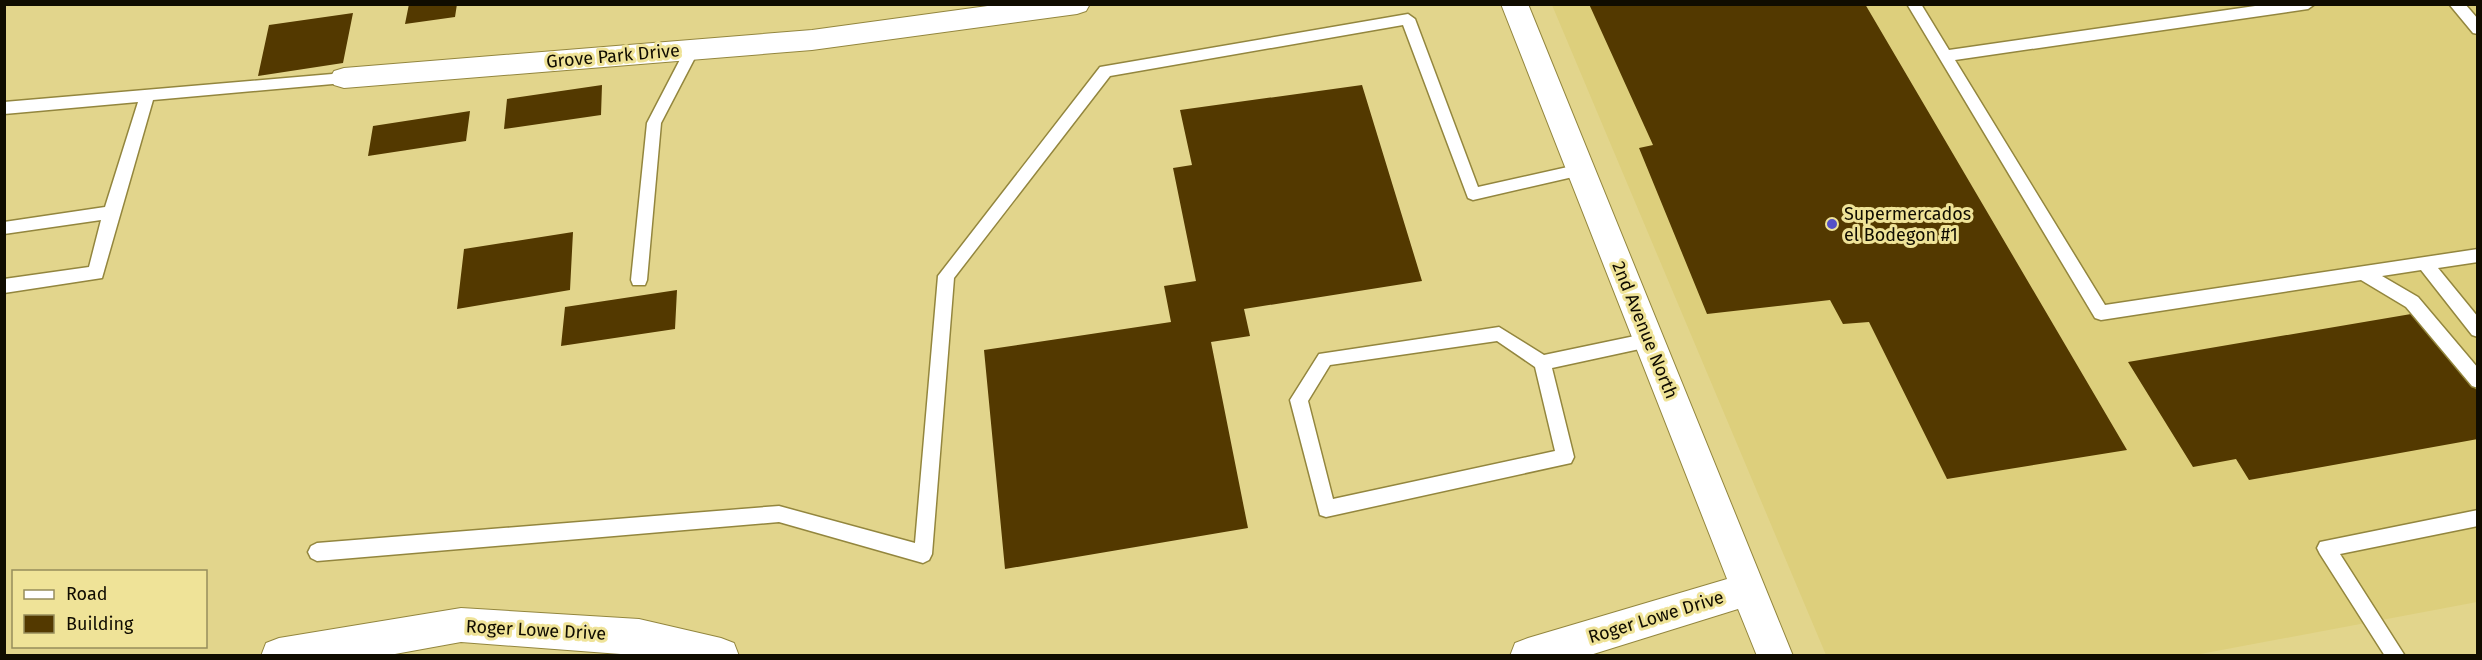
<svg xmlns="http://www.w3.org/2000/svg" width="2482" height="660" font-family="'Fira Sans',sans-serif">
<rect width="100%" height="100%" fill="#e2d58c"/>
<path fill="#ddcf7c" d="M1552 5H2477V602L2195 655H1826Z"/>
<path fill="#533900" d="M409 4H457L455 17 405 24Z
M1589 4H1865L2127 450 1947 479 1869 322 1843 324 1830 300 1707 314 1639 148 1653 145Z
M353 13 343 63 258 76 269 25Z
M602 85 601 115 504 129 507 99Z
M1362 85 1422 281 1244 309 1250 336 1211 342 1248 528 1005 569 984 350 1171 322 1164 286 1196 281 1173 168 1192 165 1180 110Z
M470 111 466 141 368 156 373 126Z
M573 232 570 290 457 309 464 249Z
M677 290 675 329 561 346 565 307Z
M2417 313 2478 392V439L2249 480 2236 459 2193 467 2128 362Z"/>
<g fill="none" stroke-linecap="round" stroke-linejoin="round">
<defs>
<path id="lane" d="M1907 4H1921L1949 50 2269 4H2315L2308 9 1955 60 2105 305 2478 249V262L2438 268 2478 317V337L2472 335 2421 270 2382 276 2418 297 2478 368V388L2472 386 2406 307 2361 280 2101 320 2095 318Z
M2449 4H2465L2478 19V34L2473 33Z
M1408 14 1415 19 1478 187 1581 164 1586 166 1589 170 1586 174 1473 200 1468 198 1403 25 1110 76 954 278 932 554 929 560 923 563 779 522 317 561 311 558 308 552 311 546 317 543 779 506 915 543 938 276 1100 67Z
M692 45 699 50 661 123 647 280 645 285H633L631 280 647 123 687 46Z
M344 73 351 78 344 83 153 100 102 278 4 293V279L89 267 101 220 4 234V222L105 207 138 102 4 114V102Z
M1499 327 1544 355 1649 333 1655 335 1657 340 1655 345 1649 347 1552 368 1574 457 1571 463 1326 517 1320 515 1290 400 1319 354ZM1497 341 1535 367 1555 451 1333 499 1308 401 1330 365Z
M2478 510V526L2340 554 2405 656H2385L2320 554 2317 548 2320 542Z"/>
<path id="street" d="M1002 4H1090L1086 11 1077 14 812 50 344 88 334 85 330 78 334 71 344 68 812 30Z
M1501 4H1528L1793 656H1757L1738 609 1587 656H1510L1515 643 1528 638 1727 579Z
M461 608 639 619 721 638 734 643 739 656H647L461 642 384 656H261L266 643 279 638Z"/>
</defs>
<use href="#lane" stroke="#93863e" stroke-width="3"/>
<use href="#street" stroke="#93863e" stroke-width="2"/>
<use href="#lane" fill="#fff" fill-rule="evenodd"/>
<use href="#street" fill="#fff" fill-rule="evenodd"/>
</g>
<circle fill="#5550c7" stroke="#efe398" stroke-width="2" cx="1832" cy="224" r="6"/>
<g text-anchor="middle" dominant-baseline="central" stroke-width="6" stroke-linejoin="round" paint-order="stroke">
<g font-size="18" fill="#100c00" stroke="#efe398">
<text transform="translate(613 56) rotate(-5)">Grove Park Drive</text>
<text transform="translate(1645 330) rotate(68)">2nd Avenue North</text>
<text transform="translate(1656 617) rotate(-17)">Roger Lowe Drive</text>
<text transform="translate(536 630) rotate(3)">Roger Lowe Drive</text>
</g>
<g font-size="18" fill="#100c00" stroke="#efe398" text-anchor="start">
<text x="1844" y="214">Supermercados<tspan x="1844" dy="21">el Bodegon #1</tspan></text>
</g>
</g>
<rect width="2482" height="660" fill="none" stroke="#100c00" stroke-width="12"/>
<rect x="12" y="570" width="195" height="78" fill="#efe398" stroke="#968d5b" stroke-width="1.5"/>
<rect x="24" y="590" width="30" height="9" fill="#ffffff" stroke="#968d5b" stroke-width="1.5"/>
<text x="66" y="600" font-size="18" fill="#100c00">Road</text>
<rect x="24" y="615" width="30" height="18" fill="#533900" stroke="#968d5b" stroke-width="1.5"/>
<text x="66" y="630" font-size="18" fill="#100c00">Building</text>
</svg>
